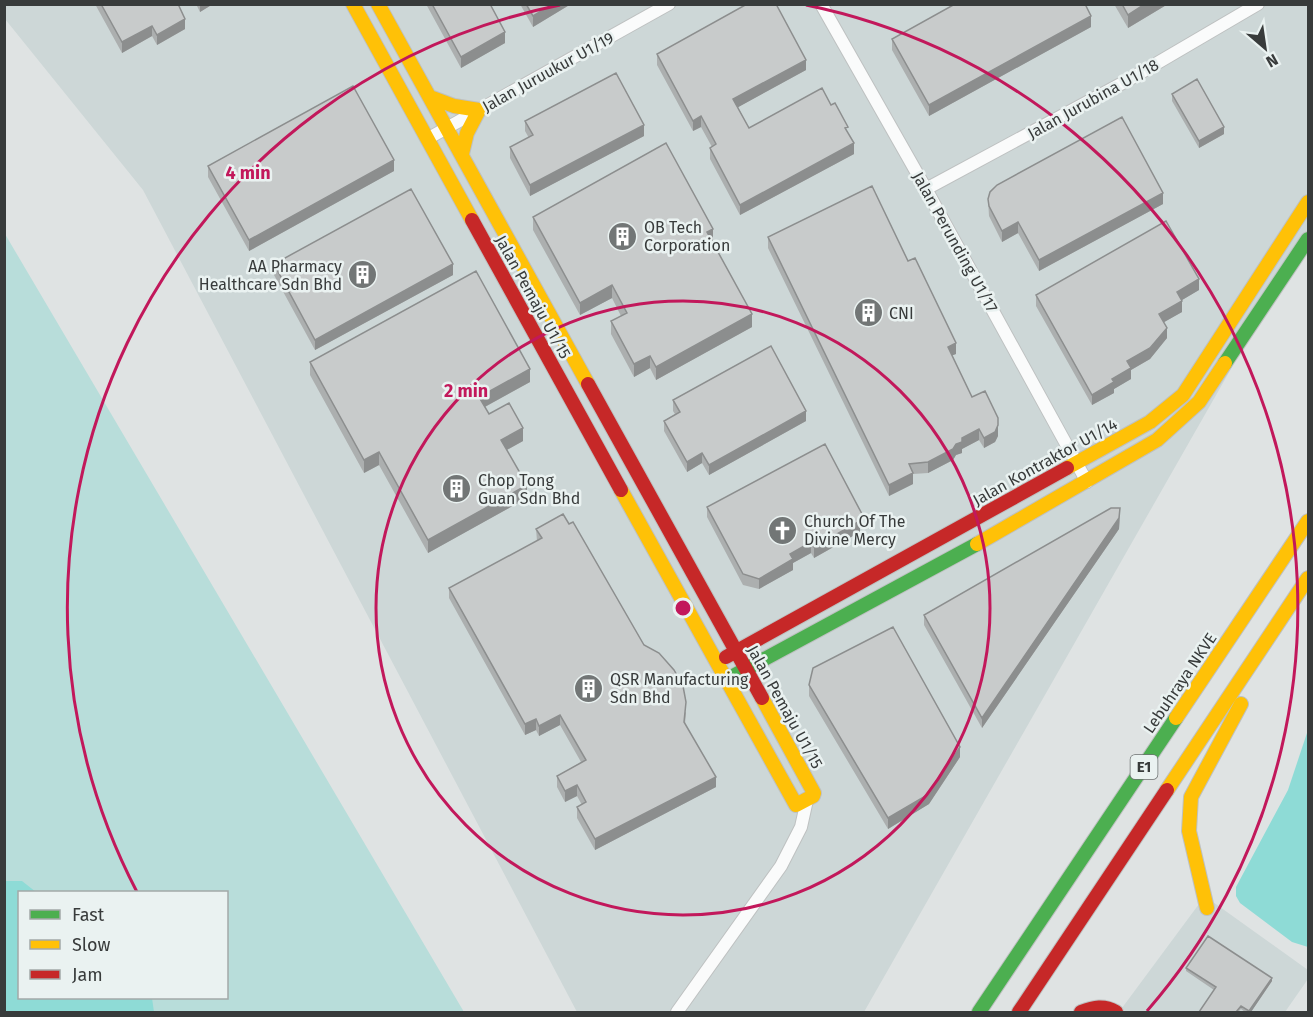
<svg xmlns="http://www.w3.org/2000/svg" width="1313" height="1017" font-family="'Fira Sans',sans-serif">
<rect width="100%" height="100%" fill="#dfe3e3"/>
<path fill="#cdd7d7" d="M4 5H1308V234L864 1012H577L143 190 5 19Z
M1213 902 1308 970V979L1285 1012H1119L1199 904Z"/>
<path fill="#b8ddda" fill-rule="evenodd" d="M5 234 464 1012H5ZM20 892H226V998H20Z"/>
<path fill="#8edbd6" d="M1308 730V947L1292 942 1240 903 1236 896V887L1288 790Z
M5 881H22L36 892H20V998H152L154 1012H70L67 1011 5 1012Z"/>
<g fill="none" stroke-linecap="round" stroke-linejoin="round">
<defs>
<path id="street" d="M821 4 926 189 1087 482
M427 139 669 4
M926 189 1130 79 1258 4
M677 1012 781 866 801 827 807 800"/>
<path id="fast" d="M1225 363 1308 239
M735 675 977 544
M979 1012 1176 718"/>
<path id="slow" d="M353 4 472 220
M378 4 588 384
M430 97 454 106 479 110 467 133 462 154
M1067 468 1150 422 1183 395 1308 202
M621 490 796 805 813 796 814 793 762 698
M977 544 1157 440 1199 402 1225 363
M1176 718 1308 521
M1167 790 1308 578
M1207 908 1189 831 1191 797 1241 704"/>
<path id="jam" d="M472 220 621 490
M588 384 762 698
M726 657 1067 468
M1019 1012 1167 790
M1081 1012C1094 1007 1104 1005 1116 1012"/>
</defs>
<use href="#street" stroke="#bec1c1" stroke-width="14"/>
<use href="#fast" stroke="#bec1c1" stroke-width="16"/>
<use href="#slow" stroke="#bec1c1" stroke-width="16"/>
<use href="#jam" stroke="#bec1c1" stroke-width="16"/>
<use href="#street" stroke="#fafbfb" stroke-width="12"/>
<use href="#fast" stroke="#4caf50" stroke-width="14"/>
<use href="#slow" stroke="#ffc107" stroke-width="14"/>
<use href="#jam" stroke="#c62828" stroke-width="14"/>
</g>
<path fill="#acafaf" d="M95 4H178L185 29 157 45 152 36 122 53Z
M196 4H213L200 12Z
M426 4H490L505 43 461 68Z
M520 4H571L533 27Z
M1114 4H1168L1128 28Z
M1091 27 929 116 892 50V39Z
M657 54 806 70 738 107 749 128 831 105 848 133 854 154 740 215 710 159V148L712 147 701 127 693 131 657 65Z
M1172 94 1224 134 1199 148 1172 101Z
M525 121 644 136 530 196 510 158V147L529 138 525 131Z
M208 166 394 171 249 251 208 177Z
M988 199 1163 204 1039 271 1018 233 1002 242 989 216Z
M533 217 713 242 752 327 656 380 650 368 634 377 611 334V321L621 316 612 298 580 315 533 230Z
M768 237 908 261 956 354 952 355 972 397 998 436 995 442 984 448 979 440 962 449V453L956 455 953 460 928 473 913 474V484L889 496 768 248Z
M274 264 453 275 315 350 274 275Z
M1199 290 1182 300V312L1164 322 1167 338 1150 359 1131 370V379L1114 389V393L1092 405 1036 306V295Z
M310 362 530 382 485 407 489 414 523 441 507 450 527 498 428 553 379 465 364 473 310 375Z
M673 400 806 421 709 475 702 463 687 472 664 431V421L675 414 673 411Z
M707 507 862 524 860 526V532L814 558 811 553 793 563V570L759 589 743 585 707 517Z
M1120 519 1119 529 982 728 924 625V615Z
M536 529 644 645 686 713 685 724 716 787 595 850 577 818V807L582 805 577 796 565 802 557 787V776L581 762 560 725 539 736 536 730 525 735 449 598V588L537 541Z
M809 685 960 757 929 804 888 829 809 696Z
M1186 968 1272 981 1251 1012H1245L1241 1009 1238 1012H1199L1214 990 1186 971Z"/>
<path fill="#8c8e8e" d="M200 4H213L200 12Z
M553 4H571L533 27V16Z
M1145 4H1168L1128 28V15Z
M1091 16V27L929 116V105Z
M185 19V29L157 45V35Z
M152 26V36L122 53V42Z
M505 32V43L461 68V57Z
M806 60V70L733 110V99Z
M701 116V127L693 131V121Z
M644 125V136L530 196V185Z
M1224 127V134L1199 148V141Z
M854 143V154L740 215V205Z
M394 160V171L249 251V240Z
M1163 193V204L1039 271V260Z
M1018 222V233L1002 242V231Z
M713 229V242L707 245V232Z
M453 264V275L315 350V340Z
M1199 279V290L1177 303V292Z
M612 285V298L580 315V303Z
M1182 301V312L1159 325V314Z
M752 314V327L656 380V367Z
M1167 328V338L1150 359 1131 370V379L1114 389V393L1092 405V395L1112 379 1127 361Z
M956 343V354L948 357V347Z
M650 356V368L634 377V364Z
M530 369V382L479 410V397Z
M806 411V421L709 475V465Z
M998 418V436L995 442 984 448V438Z
M523 428V441L501 453V440Z
M979 429V440L962 449V453L956 455 953 460 928 473V462L956 444 962 438Z
M379 452V465L364 473V460Z
M702 453V463L687 472V462Z
M913 473V484L889 496V485Z
M527 485V498L428 553V540Z
M1120 508 1119 529 982 728V718Z
M862 514V524L860 526V532L814 558V547L859 516Z
M811 542V553L793 563V570L759 589V579L790 554Z
M560 715V725L539 736V726Z
M536 719V730L525 735V724Z
M960 747V757L929 804 888 829V818Z
M716 777V787L595 850V839Z
M577 785V796L565 802V791Z
M1272 978V981L1251 1012H1249Z"/>
<path fill="#c8cbcb" stroke="#8c8e8e" stroke-width="1.5" d="M101 4H178L185 19 157 35 152 26 122 42Z
M432 4H490L505 32 461 57Z
M526 4H553L533 16Z
M747 4H776L806 60 733 99 749 128 822 88 831 105 835 103 848 127 845 128 854 143 740 205 710 148 716 144 701 116 693 121 657 54Z
M955 4H1085L1091 16 929 105 892 39Z
M1122 4H1145L1128 15Z
M616 73 644 125 530 185 510 147 533 135 525 121Z
M1197 79 1224 127 1199 141 1172 94Z
M353 86 394 160 249 240 208 166Z
M1122 117 1163 193 1039 260 1018 222 1002 231 989 206 988 199 990 192 997 185Z
M666 143 713 229 707 232 752 314 656 367 650 356 634 364 611 321 627 313 612 285 580 303 533 217Z
M872 186 908 261 915 258 956 343 948 347 972 397 985 391 998 418V425L995 432 984 438 979 429 962 438V442L956 444 953 449 928 462 909 464 913 473 889 485 768 237Z
M411 189 453 264 315 340 274 264Z
M1166 221 1199 279 1177 292 1182 301 1159 314 1167 328 1150 348 1127 361 1131 368 1112 379 1114 382 1092 395 1036 295Z
M476 271 530 369 479 397 489 414 509 403 523 428 501 440 527 485 428 540 379 452 364 460 310 362Z
M771 346 806 411 709 465 702 453 687 462 664 421 680 412 673 400Z
M825 444 862 514 859 516 860 521 814 547 811 542 790 554 793 559 759 579 743 574 707 507Z
M1111 508H1120L1119 518 982 718 924 615Z
M563 514 569 524 573 522 644 645 659 653 674 670 683 686 686 702 684 722 716 777 595 839 577 807 586 802 577 785 565 791 557 776 586 760 560 715 539 726 536 719 525 724 449 588 542 538 536 529Z
M893 627 960 747 929 794 888 818 809 685 813 668Z
M1208 936 1272 978 1249 1011 1241 1006 1236 1012H1199L1216 987 1186 968Z"/>
<g fill="none" stroke="#c2185b" stroke-width="3">
<circle cx="683" cy="608" r="307"/>
<path d="M137 892A615 615 0 0 1 560 5M806 5A615 615 0 0 1 1147 1011"/>
</g>
<defs>
<symbol id="building-disc" viewBox="-11 -11 22 22"><circle r="9.5" fill="#727676" stroke="#eaf2f1"/><path d="M-4-6H4V6H1V3H-1V6H-4ZM-2.5-4.3h1.7v1.8h-1.7ZM.8-4.3h1.7v1.8H.8ZM-2.5-1h1.7V.8h-1.7ZM.8-1h1.7V.8H.8Z" fill="#fff"/></symbol>
<symbol id="church-disc" viewBox="-11 -11 22 22"><circle r="9.5" fill="#727676" stroke="#eaf2f1"/><path d="M-1.2-6h2.4v3.5h3.3v2.4h-3.3V6h-2.4V-.1h-3.3v-2.4h3.3Z" fill="#fff"/></symbol>
</defs>
<g fill-rule="evenodd">
<use href="#building-disc" x="606" y="220" width="33" height="33"/>
<use href="#building-disc" x="346" y="258" width="33" height="33"/>
<use href="#building-disc" x="852" y="296" width="33" height="33"/>
<use href="#building-disc" x="440" y="472" width="33" height="33"/>
<use href="#church-disc" x="766" y="514" width="33" height="33"/>
<use href="#building-disc" x="572" y="672" width="33" height="33"/>
</g>
<g text-anchor="middle" dominant-baseline="central" stroke-width="5" stroke-linejoin="round" paint-order="stroke">
<rect fill="#eaf2f1" stroke="#6d7272" stroke-width="1.5" x="1130.5" y="755" width="27" height="24" rx="4.5"/>
<g font-size="15" font-weight="bold" fill="#383b3b">
<text x="1144" y="767">E1</text>
</g>
<g font-size="16" fill="#383b3b" stroke="#eaf2f1">
<text transform="translate(548 72) rotate(-29)">Jalan Juruukur U1/19</text>
<text transform="translate(1093 99) rotate(-29)">Jalan Jurubina U1/18</text>
<text transform="translate(955 242) rotate(61)">Jalan Perunding U1/17</text>
<text transform="translate(533 297) rotate(61)">Jalan Pemaju U1/15</text>
<text transform="translate(1045 462) rotate(-29)">Jalan Kontraktor U1/14</text>
<text transform="translate(1180 683) rotate(-56)">Lebuhraya NKVE</text>
<text transform="translate(785 707) rotate(61)">Jalan Pemaju U1/15</text>
</g>
<g font-size="16" fill="#383b3b" stroke="#eaf2f1" text-anchor="start">
<text x="644" y="227">OB Tech<tspan x="644" dy="18">Corporation</tspan></text>
<text x="342" y="266" text-anchor="end">AA Pharmacy<tspan x="342" dy="18">Healthcare Sdn Bhd</tspan></text>
<text x="889" y="313">CNI</text>
<text x="478" y="480">Chop Tong<tspan x="478" dy="18">Guan Sdn Bhd</tspan></text>
<text x="804" y="521">Church Of The<tspan x="804" dy="18">Divine Mercy</tspan></text>
<text x="610" y="679">QSR Manufacturing<tspan x="610" dy="18">Sdn Bhd</tspan></text>
</g>
</g>
<circle cx="683" cy="608" r="9" fill="#c2185b" stroke="#eaf2f1" stroke-width="3"/>
<g font-size="18" text-anchor="middle" font-weight="bold" fill="#c2185b" stroke="#eaf2f1" stroke-width="5" stroke-linejoin="round" paint-order="stroke">
<text x="248" y="179">4 min</text>
<text x="466" y="397">2 min</text>
</g>
<rect width="1313" height="1017" fill="none" stroke="#383b3b" stroke-width="12"/>
<rect x="18" y="891" width="210" height="108" fill="#eaf2f1" stroke="#a3a9a8" stroke-width="1.5"/>
<rect x="30" y="910" width="30" height="9" fill="#4caf50" stroke="#a3a9a8" stroke-width="1.5"/>
<text x="72" y="921" font-size="18" fill="#383b3b">Fast</text>
<rect x="30" y="940" width="30" height="9" fill="#ffc107" stroke="#a3a9a8" stroke-width="1.5"/>
<text x="72" y="951" font-size="18" fill="#383b3b">Slow</text>
<rect x="30" y="970" width="30" height="9" fill="#c62828" stroke="#a3a9a8" stroke-width="1.5"/>
<text x="72" y="981" font-size="18" fill="#383b3b">Jam</text>
<g transform="translate(1265 48) rotate(151)" stroke="#eaf2f1" stroke-width="4.5" paint-order="stroke">
<path d="M0-4.5L10 22L0 15L-10 22Z" fill="#383b3b"/>
<text y="-9" font-size="16" font-weight="bold" text-anchor="middle" fill="#383b3b">N</text>
</g>
</svg>
